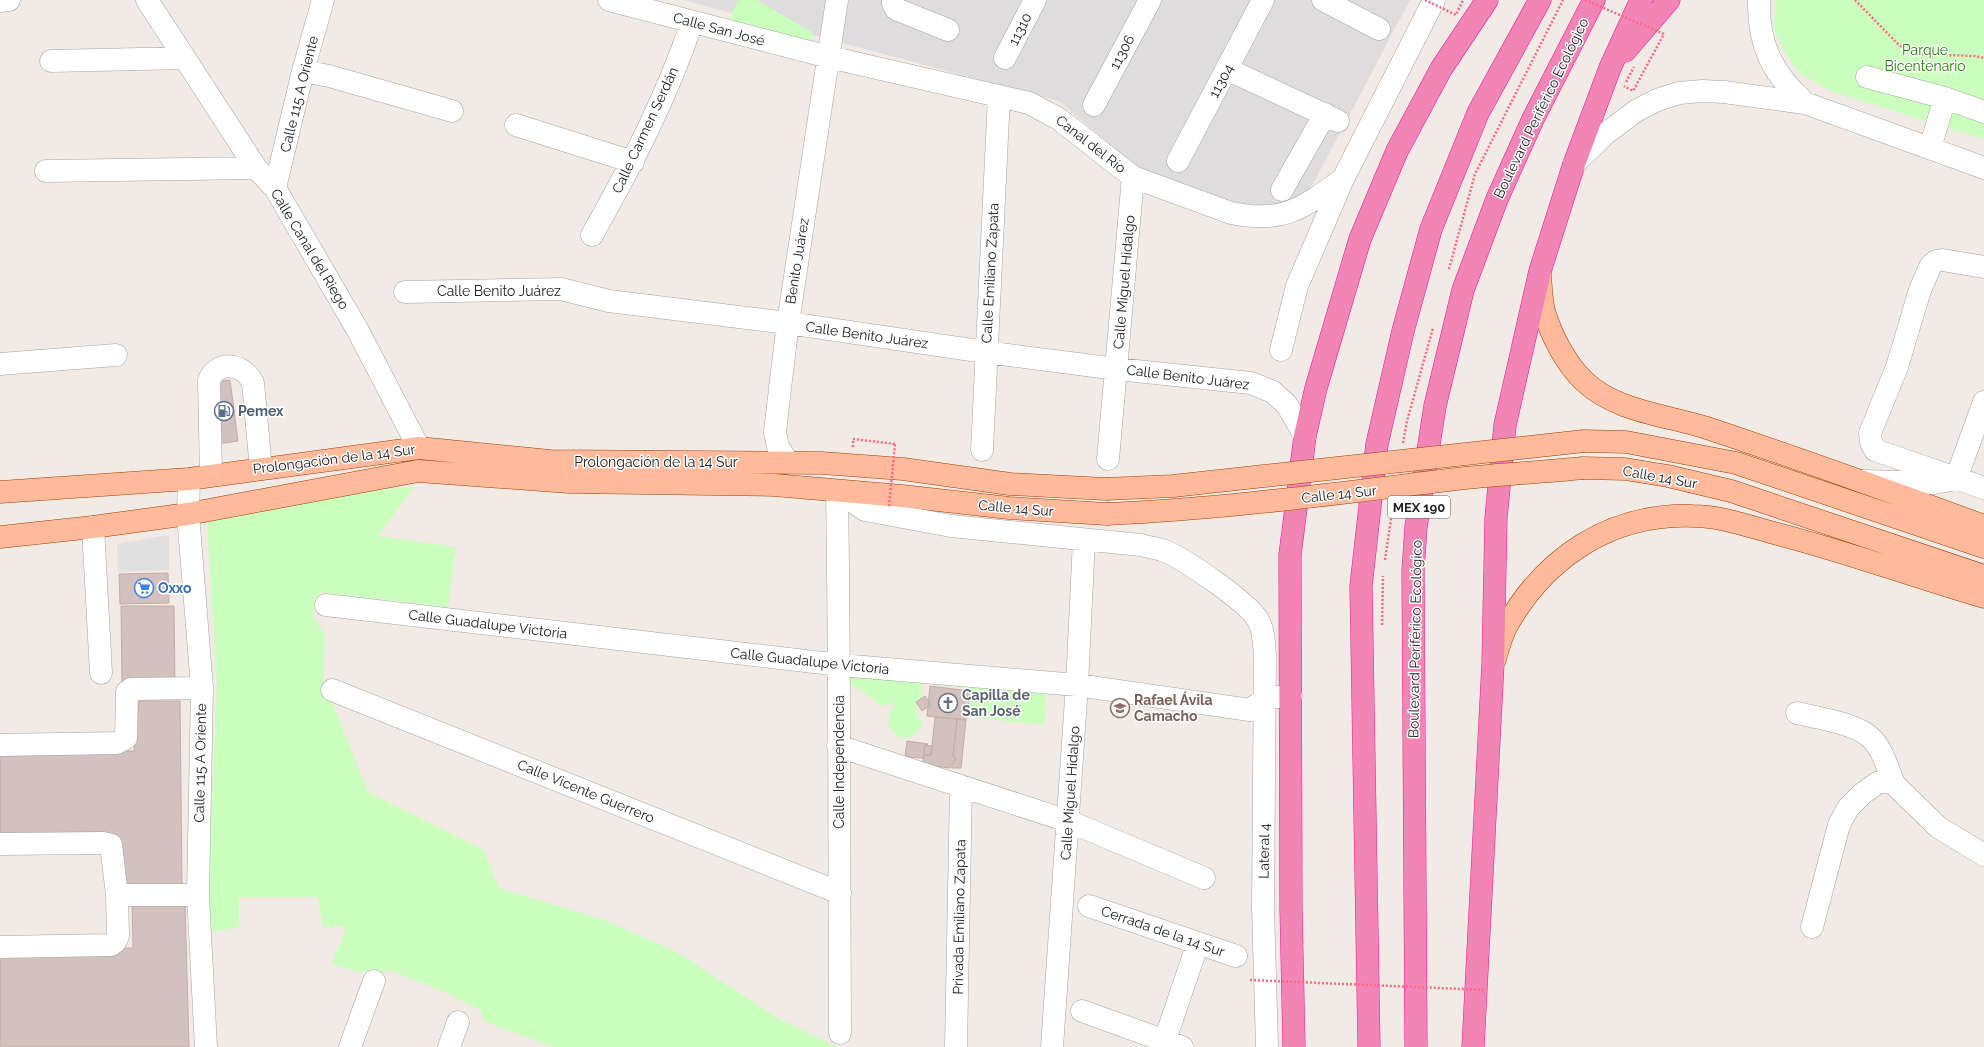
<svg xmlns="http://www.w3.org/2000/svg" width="1984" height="1047" font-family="Raleway,sans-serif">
<rect width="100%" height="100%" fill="#f1eae5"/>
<path fill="#dedcdd" d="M683 0H1410L1303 203 1245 208 1135 166 1059 101Z"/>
<path fill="#caffbe" d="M738 0H757L813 33 810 43 730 19Z
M1776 0H1984V139L1831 91 1799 73 1785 52 1774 30Z
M414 487 378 536 456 547 448 607 320 592 313 616 325 635 323 679 368 792 484 850 499 888 605 920 680 954 776 1017 837 1047H554L484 1021 481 1010 445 992 389 970 381 973 374 969 359 972 332 964 347 926 323 927 318 897H239V927L210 932 208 894 217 687 207 520 360 491Z
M846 676 918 680 923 685 920 695 925 696 916 702 918 713 916 718 921 719 922 726 911 737 900 738 888 726 890 711 894 707 891 699 890 705H879L873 698 866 695 864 690C855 689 850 683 846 676Z
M929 680 1047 685 1044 725 967 717 969 689 929 684Z"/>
<path fill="#e0e0e0" d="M169 535V570L118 572 117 544Z"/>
<path fill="#d2c1be" stroke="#c5aba6" d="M230 380 238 441 217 444 210 382Z
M168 573 169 603 120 604 119 574Z
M121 606H174L175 683 122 684Z
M930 686 970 691 966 720 927 716Z
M925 696 931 705 922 711 916 702Z
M139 701H180L182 887H123L119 837 0 839V751H134Z
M935 717 957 719 953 757 956 758 949 768 926 765 923 761 924 755H931Z
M957 719 966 720 961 768H951L956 758 953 757Z
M907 741 928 744 925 745 923 758 905 757Z
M925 745 932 746 931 755H924Z
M132 902 185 904 189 1047H0V952L133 948Z"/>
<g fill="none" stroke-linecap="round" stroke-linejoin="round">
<defs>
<path id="minor" d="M147 0 256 168 275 188 357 329 419 448
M609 0 829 57 1029 103 1059 119 1133 177 1231 213C1283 224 1303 208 1343 179
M893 0V3L896 9 948 30
M1323 0 1379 29
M1759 0C1758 45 1772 73 1805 103
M0 1 9 0
M1005 58 1035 0
M51 61 184 58
M1227 69 1338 121
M303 71 329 76 452 111
M1867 77 1945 98
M1094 105 1150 0
M516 125 633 162
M1930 148 1945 98 1984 112
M1178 161 1263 0
M1574 164 1605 134 1636 111 1657 100 1679 93 1702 91 1724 92 1805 103 1984 168
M46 171 256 168
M275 188 303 71 323 0
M1282 190 1325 114
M592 235C631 166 667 97 692 22
M1984 267 1942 260 1936 261 1931 265 1920 290 1897 367 1870 433 1871 442 1875 450 1984 488
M405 292 561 289 609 301 788 323 985 352 1117 369 1251 383 1273 392 1287 405 1305 436
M1281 350 1297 286 1343 179 1434 0
M0 364 116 355
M982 450 999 96
M1108 459 1133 177
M788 462 778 447 775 432 781 380 788 323 837 0
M211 475 209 380C219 359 244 364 253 383L261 469
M189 479 188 514 202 688 198 895 206 1047
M1863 481 1934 483 1956 479 1984 402
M837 491C840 672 839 852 840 1033
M846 492 855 503 865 510 951 526 1141 545C1148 547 1155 548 1162 550 1182 557 1248 602 1258 620 1264 630 1264 644 1265 656L1263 908 1267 1047
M93 527 101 673
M326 605 840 665 1077 685 1250 710 1266 698 1291 696
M332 690 840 893
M1797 713C1817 718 1854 723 1870 737 1883 749 1888 769 1894 784
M0 745 117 743 126 738 127 692 131 689 202 688
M838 746 1068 821 1204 878
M0 844 103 843 111 845 117 895 118 936 115 942 111 945 0 947
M117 895H198
M1089 906 1236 956
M1812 927 1839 825 1848 808 1862 794 1877 783 1885 781 1894 784 1938 827 1984 855
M1082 1011 1182 1047
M1165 1040 1198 943
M350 1047 374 981
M449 1047 458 1022
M956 1047 961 786
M1052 1047 1077 685 1084 540"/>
<path id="major" d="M1540 275C1541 286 1541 299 1544 311 1551 335 1566 364 1584 381 1616 412 1667 415 1707 428 1800 459 1892 492 1984 526
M1584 441 1626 442 1736 463 1984 547
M1583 468 1625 469 1668 476 1731 491 1984 576
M0 492 189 479 419 448 550 461 822 463 903 469 1010 484 1106 489
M0 537 93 527 188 514 418 471 569 482 774 485 902 496 1009 508 1107 514
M1495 659C1498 648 1501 637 1506 627 1545 557 1611 513 1693 516 1719 516 1745 525 1770 532 1842 550 1912 576 1984 597"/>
<path id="highway" d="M1625 51 1669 0
M1294 1047 1291 908 1290 555 1305 436 1316 388 1360 239 1397 151 1441 69 1487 0
M1369 1047 1361 586 1377 444 1403 331 1431 229 1478 113 1540 0
M1416 1047 1413 570 1416 527 1435 406 1463 290 1497 199 1533 119 1594 0
M1473 1047 1493 663 1496 518 1505 425 1540 271 1574 164 1610 68 1641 0"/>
</defs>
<use href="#minor" stroke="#a4a4a4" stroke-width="23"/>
<use href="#major" stroke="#9b3e00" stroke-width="23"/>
<use href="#highway" stroke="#ed1498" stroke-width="23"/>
<path stroke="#ff6881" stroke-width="2.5" stroke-dasharray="2 2" stroke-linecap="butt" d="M1855 0 1899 45 1913 54 1975 56 1984 58
M1626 82 1634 67
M1449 269 1475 174 1563 0
M1403 443 1407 421 1433 328
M853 447V439L895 444
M1385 560 1393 505
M1382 625 1383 576"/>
<use href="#minor" stroke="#fff" stroke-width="22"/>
<use href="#major" stroke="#ffba9c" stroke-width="22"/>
<use href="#highway" stroke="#f085b6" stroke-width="22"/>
<defs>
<path id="major-bridge" d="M1106 489 1173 486 1584 441
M1107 514C1227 509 1346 492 1465 478 1504 474 1544 472 1583 468"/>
</defs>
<use href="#major-bridge" stroke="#9b3e00" stroke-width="23" stroke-linecap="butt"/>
<path stroke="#ff6881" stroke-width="2.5" stroke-dasharray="2 2" stroke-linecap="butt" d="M1425 0 1456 15 1463 0
M1585 0 1664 34 1633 91 1624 86
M889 506 895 444
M1250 980 1486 990"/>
<use href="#major-bridge" stroke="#ffba9c" stroke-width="22"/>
</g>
<defs>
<symbol id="fuel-ring" viewBox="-11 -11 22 22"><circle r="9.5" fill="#fff" stroke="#5c6f8a" stroke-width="1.5"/><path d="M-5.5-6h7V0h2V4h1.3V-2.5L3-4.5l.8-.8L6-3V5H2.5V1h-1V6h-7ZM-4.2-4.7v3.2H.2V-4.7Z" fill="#5c6f8a"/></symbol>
<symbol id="supermarket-ring" viewBox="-11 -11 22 22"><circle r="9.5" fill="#fff" stroke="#3f7fe0" stroke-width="1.5"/><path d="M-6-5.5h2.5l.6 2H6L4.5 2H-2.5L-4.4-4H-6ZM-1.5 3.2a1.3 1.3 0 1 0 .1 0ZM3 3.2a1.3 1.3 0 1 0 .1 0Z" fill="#3f7fe0"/></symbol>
<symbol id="church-ring" viewBox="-11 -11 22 22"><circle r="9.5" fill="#fff" stroke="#6b7280" stroke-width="1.5"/><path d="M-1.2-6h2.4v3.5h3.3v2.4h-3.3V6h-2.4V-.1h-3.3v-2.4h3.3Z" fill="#6b7280"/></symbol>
<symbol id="school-ring" viewBox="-11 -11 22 22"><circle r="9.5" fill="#fff" stroke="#8d6e63" stroke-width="1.5"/><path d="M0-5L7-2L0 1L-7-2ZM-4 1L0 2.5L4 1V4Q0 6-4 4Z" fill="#8d6e63"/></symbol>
</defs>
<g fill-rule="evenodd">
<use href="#fuel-ring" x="213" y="400" width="22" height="22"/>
<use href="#supermarket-ring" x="133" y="577" width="22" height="22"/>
<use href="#church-ring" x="937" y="692" width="22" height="22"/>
<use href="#school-ring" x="1109" y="697" width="22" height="22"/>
</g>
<g text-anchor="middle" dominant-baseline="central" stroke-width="3" stroke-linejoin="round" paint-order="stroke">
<rect fill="#fff" stroke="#636363" stroke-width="1" x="1388" y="496" width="62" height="22" rx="3"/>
<g font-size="13" font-weight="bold" fill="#202020">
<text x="1419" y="507">MEX 190</text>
</g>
<g font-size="14" fill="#202020" stroke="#fff">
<text transform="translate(719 29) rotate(15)">Calle San José</text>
<text transform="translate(1020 29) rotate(-63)">11310</text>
<text transform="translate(1122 52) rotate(-62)">11306</text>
<text transform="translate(1221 81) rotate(-62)">11304</text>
<text transform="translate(299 94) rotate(-76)">Calle 115 A Oriente</text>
<text transform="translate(1541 108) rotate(-64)">Boulevard Periférico Ecológico</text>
<text transform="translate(645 130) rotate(-65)">Calle Carmen Serdán</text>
<text transform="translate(1091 144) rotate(38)">Canal del Río</text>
<text transform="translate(310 249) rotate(59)">Calle Canal del Riego</text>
<text transform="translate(797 261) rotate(-81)">Benito Juárez</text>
<text transform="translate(990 273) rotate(-87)">Calle Emiliano Zapata</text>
<text transform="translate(1124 282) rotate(-85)">Calle Miguel Hidalgo</text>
<text x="499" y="291">Calle Benito Juárez</text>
<text transform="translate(867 335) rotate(8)">Calle Benito Juárez</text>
<text transform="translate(1188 377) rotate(7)">Calle Benito Juárez</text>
<text transform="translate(334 459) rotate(-7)">Prolongación de la 14 Sur</text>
<text x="656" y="462">Prolongación de la 14 Sur</text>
<text transform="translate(1660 477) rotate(10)">Calle 14 Sur</text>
<text transform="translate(1339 494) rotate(-6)">Calle 14 Sur</text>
<text transform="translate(1016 508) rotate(5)">Calle 14 Sur</text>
<text transform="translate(488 624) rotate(7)">Calle Guadalupe Victoria</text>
<text transform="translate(1415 639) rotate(-89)">Boulevard Periférico Ecológico</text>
<text transform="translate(810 661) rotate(6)">Calle Guadalupe Victoria</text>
<text transform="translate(839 762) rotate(-90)">Calle Independencia</text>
<text transform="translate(200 763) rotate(-89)">Calle 115 A Oriente</text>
<text transform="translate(586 791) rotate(22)">Calle Vicente Guerrero</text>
<text transform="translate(1070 793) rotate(-86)">Calle Miguel Hidalgo</text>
<text transform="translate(1264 851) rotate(-89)">Lateral 4</text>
<text transform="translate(959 917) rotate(-89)">Privada Emiliano Zapata</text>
<text transform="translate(1163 931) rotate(19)">Cerrada de la 14 Sur</text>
</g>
<g font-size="14" fill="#1a8501" stroke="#fff">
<text x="1925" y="50">Parque<tspan x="1925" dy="16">Bicentenario</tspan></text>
</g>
<g font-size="14" font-weight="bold" fill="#4e5e75" stroke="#fff" text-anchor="start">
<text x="238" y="411">Pemex</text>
</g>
<g font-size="14" font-weight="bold" fill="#366cbe" stroke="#fff" text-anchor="start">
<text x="158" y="588">Oxxo</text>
</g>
<g font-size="14" font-weight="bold" fill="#5b616d" stroke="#fff" text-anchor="start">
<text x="962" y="695">Capilla de<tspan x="962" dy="16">San José</tspan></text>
</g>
<g font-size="14" font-weight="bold" fill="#785e54" stroke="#fff" text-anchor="start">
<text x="1134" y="700">Rafael Ávila<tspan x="1134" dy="16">Camacho</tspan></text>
</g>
</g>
</svg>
